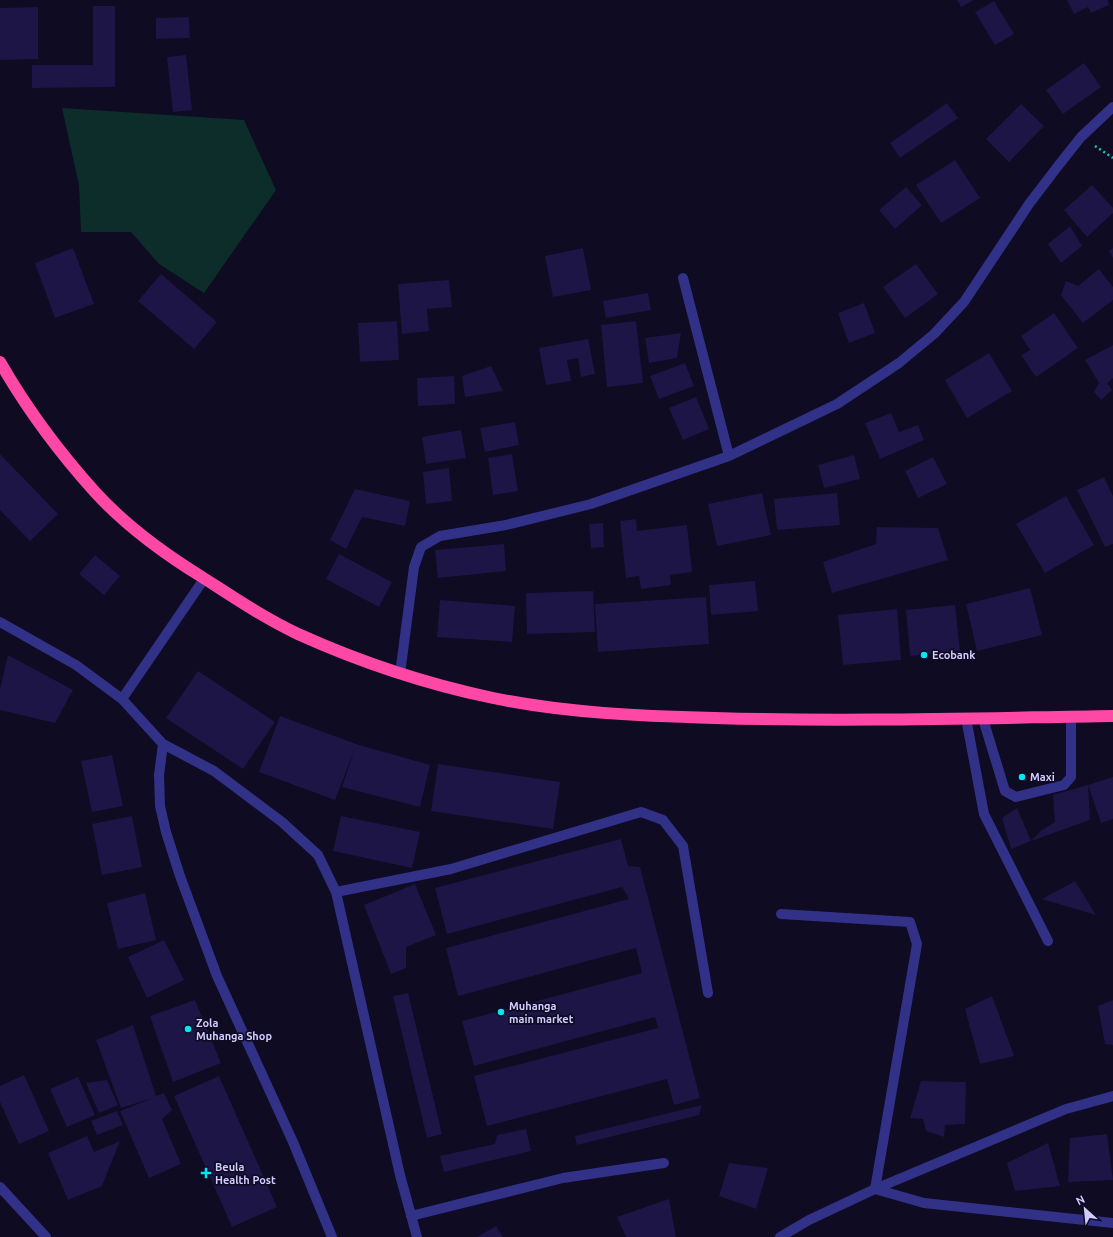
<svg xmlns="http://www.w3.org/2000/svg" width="1113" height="1237" font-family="Ubuntu,sans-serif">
<rect width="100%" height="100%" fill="#0e0b22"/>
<path fill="#0d2d2b" d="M62 108 244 120 276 190 204 293 159 264 131 232H81L79 185Z"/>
<path fill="#1d1545" d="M957 0H974L961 7Z
M1067 0H1108L1109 5 1091 13 1088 7 1074 14Z
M994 1 1014 34 995 45 975 12Z
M93 6H115V87L32 88V65H93Z
M38 7V59L0 60V8Z
M189 17 190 38 156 39V18Z
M186 55 192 110 173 112 167 57Z
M1084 63 1101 87 1063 114 1046 90Z
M947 103 958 118 900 158 890 143Z
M1021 104 1044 126 1009 162 986 139Z
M955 160 980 198 941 223 916 185Z
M1092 185 1113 208V213L1087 237 1064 210Z
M906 187 922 205 895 229 879 210Z
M1070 226 1082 246 1061 263 1048 244Z
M73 248 94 304 55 318 35 263Z
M583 248 591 290 553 297 545 256Z
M1113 248V258L1109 251Z
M916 264 938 294 905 318 883 287Z
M1099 269 1113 287V300L1083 323 1061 295 1066 281 1078 286Z
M161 274 217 322 194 349 138 301Z
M449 280 452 307 427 309 429 331 402 334 398 284Z
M648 293 651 310 606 318 603 301Z
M864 303 875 333 849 343 838 313Z
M1054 313 1078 348 1036 377 1021 355 1030 350 1021 336Z
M397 321 399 360 360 362 358 323Z
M636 321 643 383 607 387 601 325Z
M681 333 677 358 649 363 645 338Z
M588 339 595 374 581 377 578 358 567 360 571 381 546 385 539 348Z
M1113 345V378L1107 383 1112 390 1101 400 1094 392 1099 383 1085 360Z
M989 353 1012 391 967 418 945 380Z
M685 363 694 386 659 399 650 376Z
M491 366 503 391 465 397 462 376Z
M454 376 455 404 418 406 417 378Z
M696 397 709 429 683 440 669 408Z
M891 413 899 432 918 425 924 440 880 459 865 423Z
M515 422 519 445 485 452 480 428Z
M461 430 466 458 426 464 422 437Z
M0 454 58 514 30 541 0 510Z
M512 454 518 491 493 495 488 458Z
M854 455 860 479 824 488 818 465Z
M933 457 947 484 918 498 905 471Z
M449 468 452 501 426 504 423 472Z
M1104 477 1113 496V544L1105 547 1077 490Z
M355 489 410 501 405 526 362 517 346 549 330 540Z
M762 493 771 535 717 546 708 504Z
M837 493 840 525 777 530 774 499Z
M1066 496 1094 545 1045 573 1016 524Z
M636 519 637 531 687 525 692 572 670 575 671 585 641 589 639 576 626 578 620 521Z
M603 523 604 547 591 548 589 524Z
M877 527 938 528 948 560 832 593 823 562 876 544Z
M504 544 506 571 438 578 435 550Z
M339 554 392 582 379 607 326 579Z
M95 555 120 576 104 595 79 574Z
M755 581 758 611 711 615 709 585Z
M1030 588 1042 635 977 651 966 604Z
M593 591 595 632 527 634 526 593Z
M706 597 709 644 598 652 595 604Z
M440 600 515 606 512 642 437 637Z
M955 605 960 651 910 656 906 610Z
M897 609 901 660 843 665 838 615Z
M8 655 73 690 55 723 0 710V689Z
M198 671 275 722 243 769 166 718Z
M280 716 356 744 430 765 420 807 342 787 354 751 335 800 259 772Z
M112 755 123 806 92 812 81 761Z
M438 764 560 782 553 829 431 811Z
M1113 777V819L1101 823 1088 785Z
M1088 785 1090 820 1031 841 1042 830 1055 822 1053 795Z
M1017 808 1031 841 1011 849 1002 818Z
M132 816 142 867 102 875 92 824Z
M341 816 420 832 412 868 333 851Z
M621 839 628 866 640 867 700 1098 674 1105 667 1079 487 1126 474 1076 658 1028 655 1017 474 1066 462 1021 642 973 636 948 458 996 446 948 629 899 622 887 447 934 435 888Z
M1075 881 1096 915 1042 899Z
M415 884 436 935 406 947V968L391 974 364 905Z
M145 893 156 940 118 949 107 903Z
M164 940 184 980 147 998 128 957Z
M408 993 442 1134 427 1138 393 996Z
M992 996 1014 1056 980 1064 965 1009Z
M195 1000 221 1063 173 1082 150 1016Z
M1113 1000V1045L1105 1044 1098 1006Z
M133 1025 156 1096 164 1093 172 1110 162 1119 181 1164 149 1178 120 1111 153 1098 121 1108 96 1040Z
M24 1075 49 1131 19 1144 0 1102V1086Z
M219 1076 277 1207 232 1227 174 1096Z
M78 1077 95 1115 67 1127 50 1089Z
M107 1080 118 1105 99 1113 86 1083Z
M921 1081 966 1082 965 1124 945 1125 944 1137 926 1131 923 1119 910 1118Z
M702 1105 699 1115 577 1145 575 1136Z
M117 1111 123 1125 97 1135 91 1121Z
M526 1129 531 1151 444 1172 440 1156 495 1144 497 1135Z
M1107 1134 1113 1180 1068 1182 1070 1138Z
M87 1136 94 1152 120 1141 102 1186 68 1200 48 1153Z
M1048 1143 1060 1186 1015 1191 1007 1163Z
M729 1163 768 1168 756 1209 719 1196Z
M669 1199 676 1237H626L617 1217Z
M496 1226 503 1237H477Z"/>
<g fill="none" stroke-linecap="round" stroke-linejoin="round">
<path stroke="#21bfb0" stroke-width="2.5" stroke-dasharray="2 3" stroke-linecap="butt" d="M1095 146 1113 158"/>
<path stroke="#313187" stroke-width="10" d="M683 278 729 456
M0 622 76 665 122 699 163 744 214 771 282 822 318 855 336 892 400 1175 417 1237
M400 674 414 567 421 547 440 536 506 525 591 504 729 456 837 404 899 363 934 334 964 302 1029 204 1058 166 1081 137 1113 107
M122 699 204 579
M966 718 984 814 1048 941
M983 719 1005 791 1016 797 1064 785 1071 777V716
M163 744 159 775 160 806 166 832 180 876 217 976 293 1142 332 1237
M336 892 451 869 641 812 663 820 683 846 708 993
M781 914 910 922 917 944 875 1189
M0 1187 46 1237
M875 1189 1066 1109 1113 1096
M411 1216 563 1178 664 1163
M780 1237 809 1220 875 1189 924 1203 1113 1223"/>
<path stroke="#ff47a6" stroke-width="12" d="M0 362C27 409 59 452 95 492 126 526 163 553 202 577 233 597 264 618 298 634 360 662 426 684 493 698 565 713 641 716 715 718 848 722 980 718 1113 716"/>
</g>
<g fill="#00e7f7" stroke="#0e0b22" stroke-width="1.5">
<circle cx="924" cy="655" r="4"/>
<circle cx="1022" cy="777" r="4"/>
<circle cx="501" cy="1012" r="4"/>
<circle cx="188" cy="1029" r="4"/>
<path d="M204 1167h4v4h4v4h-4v4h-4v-4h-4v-4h4z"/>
</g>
<g text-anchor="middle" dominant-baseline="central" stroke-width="3.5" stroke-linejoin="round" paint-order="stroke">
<g font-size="11" font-weight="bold" fill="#d1ccff" stroke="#0e0b22" text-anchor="start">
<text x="932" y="655">Ecobank</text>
<text x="1030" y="777">Maxi</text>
<text x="509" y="1006">Muhanga<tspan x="509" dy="13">main market</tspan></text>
<text x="196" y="1023">Zola<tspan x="196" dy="13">Muhanga Shop</tspan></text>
<text x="215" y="1167">Beula<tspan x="215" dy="13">Health Post</tspan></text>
</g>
</g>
<g transform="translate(1085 1209) rotate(333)" stroke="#0e0b22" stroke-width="3" paint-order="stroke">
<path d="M0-3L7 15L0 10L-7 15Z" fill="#d1ccff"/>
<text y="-6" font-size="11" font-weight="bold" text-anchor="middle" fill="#d1ccff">N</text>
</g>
</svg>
